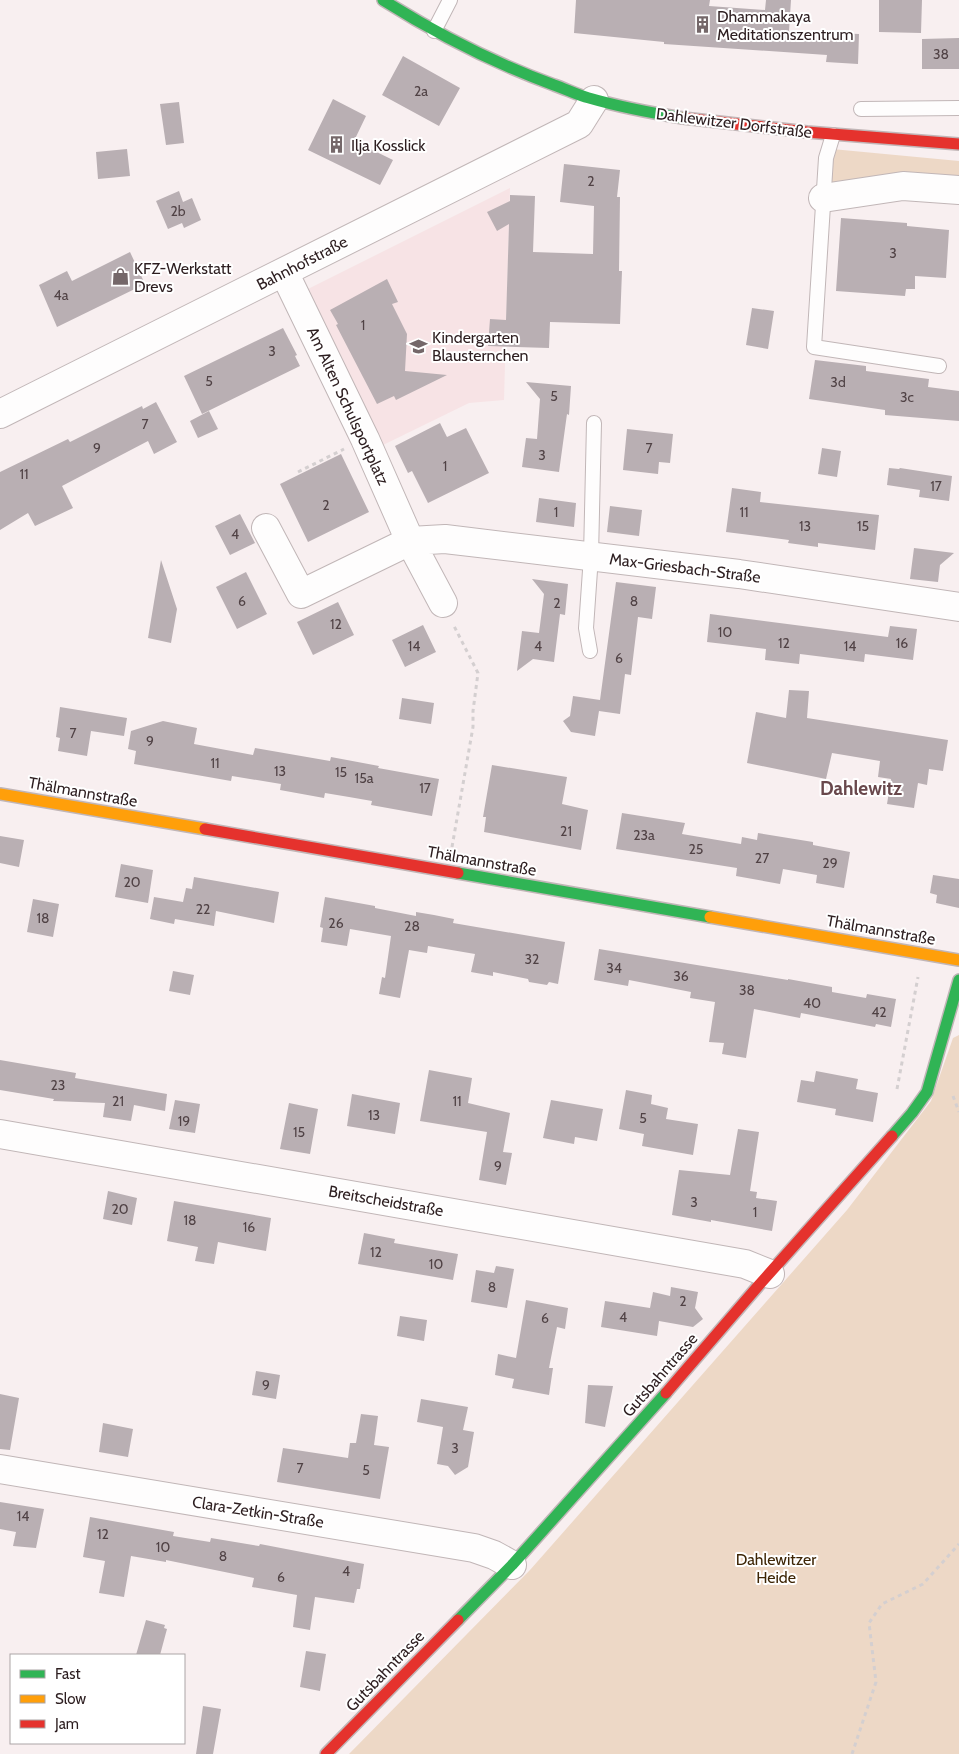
<svg xmlns="http://www.w3.org/2000/svg" width="959" height="1754" font-family="Cabin,sans-serif">
<rect width="100%" height="100%" fill="#f8eff0"/>
<path fill="#f7e3e5" d="M510 188 504 400 469 403 381 446 304 291Z"/>
<path fill="#edd8c6" d="M832 149 959 161V181L829 190Z
M959 1035V1754H349L530 1570 847 1210 931 1101 953 1038Z"/>
<path fill="#b9afb3" d="M576 0H710L709 6 765 10 766 0H791L789 31 859 34 858 64 826 62 827 55 664 44V42L574 33Z
M879 0H922L921 33 879 32Z
M959 38V69H922V39Z
M403 56 460 88 439 126 382 95Z
M333 99 366 116 354 141 393 160 380 185 308 150Z
M179 102 184 143 166 145 160 104Z
M127 149 130 176 98 179 96 152Z
M564 164 620 170 617 197H620L619 271H622L620 324 550 322 549 348 488 346 490 319 506 320 509 224 497 231 487 212 510 201V195L535 196 533 252 593 254 594 206 560 202Z
M179 191 183 202 192 198 201 220 184 228 182 223 168 229 156 201Z
M841 218 907 223V226L949 230 946 278 915 276V289H906L905 296 836 291Z
M130 252 145 284 57 327 39 285 67 271 72 281Z
M387 279 398 302 392 304 407 334 405 371 447 375 396 400 394 396 377 404 336 325 338 324 330 310Z
M752 308 774 311 768 349 746 345Z
M283 328 297 355 295 356 300 366 202 414 184 376Z
M815 360 866 366V371L929 379 928 387 959 391V421L885 415V410L809 399Z
M526 382 571 386 569 415 567 414 559 472 522 467 526 438 537 439 540 399Z
M156 402 177 442 154 454 148 441 62 486 73 508 35 526 28 513 0 530V472L68 439 70 442 142 406 143 409Z
M209 411 218 429 198 438 190 421Z
M440 423 447 437 466 428 489 473 428 503 412 471 408 473 395 446Z
M627 429 673 434 670 463 659 462 658 474 623 470Z
M822 448 841 451 837 477 818 474Z
M341 454 369 512 308 542 280 484Z
M889 468 899 469 900 468 952 476 949 501 919 497 920 490 887 485Z
M732 488 761 492 760 502 879 515 875 550 818 543V547L788 543 789 540 726 532Z
M539 498 576 503 574 527 536 522Z
M610 506 642 510 639 536 607 532Z
M240 514 255 543 230 555 215 526Z
M914 548 954 553 940 565 938 582 910 579Z
M161 560 177 609 171 643 148 638Z
M246 572 267 614 237 629 216 587Z
M532 579 568 584 565 615 560 614 554 662 533 659 517 671 522 631 539 633 544 594Z
M616 582 656 587 652 619 638 617 631 675 625 674 620 714 599 711 595 736 571 732 563 721 570 716 573 696 600 700Z
M338 602 354 635 313 655 297 622Z
M710 614 888 637 890 626 917 629 913 660 865 654 864 662 800 654 799 664 765 660 766 649 707 642Z
M423 625 436 652 405 667 392 640Z
M789 690 809 691 807 718 948 740 943 771 929 769 927 785 918 783 914 808 887 804 891 779 878 777 880 761 832 753 826 779 747 763 756 712 786 718Z
M402 698 434 703 431 724 399 719Z
M60 707 127 718 124 736 91 731 87 756 58 751 60 738 56 737Z
M163 721 197 728 194 744 253 755 255 748 330 761 331 757 379 766 378 768 439 779 432 816 371 805 372 801 349 797 325 793 324 798 280 790 281 784 232 776 231 781 134 764 136 751 128 749 131 731Z
M492 765 567 777 562 804 588 810 581 850 484 832 486 817H483Z
M622 813 685 823 682 834 741 844 742 837 757 840 758 833 813 842V845L850 852 844 888 816 883 817 875 783 869 780 884 736 876 737 868 616 849Z
M0 836 24 840 19 867 0 863Z
M121 864 153 870 148 903 115 897Z
M933 875 959 879V908L936 903 937 895 930 893Z
M194 877 279 892 274 923 216 911 214 926 175 919 174 924 150 919 154 897 183 902 186 888 192 889Z
M325 897 375 906V908L416 916V912L434 915 454 919 453 923 565 942 558 984 549 982 547 985 529 982 528 979 493 972V976L471 972 475 954 428 946 427 953 409 950 400 998 379 994 382 977 385 978 391 936 350 929 347 946 321 942 323 928 320 927Z
M33 899 59 904 53 937 27 932Z
M599 949 788 980V979L832 987V992L866 998 867 994 896 999 891 1027 876 1024 875 1027 801 1013 800 1018 754 1009 746 1058 722 1054 724 1043 709 1042 715 1002 690 998 691 992 629 980 628 986 594 980Z
M173 971 194 975 190 995 169 991Z
M0 1060 76 1073 75 1078 167 1094 165 1111 134 1105 131 1121 103 1117 105 1103 53 1101 54 1099 0 1090Z
M429 1070 472 1078 468 1103 510 1113 503 1152 512 1153 506 1185 479 1180 487 1132 420 1121Z
M816 1071 858 1079 856 1089 878 1093 873 1122 835 1115 836 1109 797 1102 801 1080 814 1082Z
M626 1090 652 1095 651 1104 668 1108 666 1119 698 1124 693 1155 642 1146 644 1134 619 1129Z
M352 1094 400 1103 395 1134 347 1126Z
M175 1100 200 1104 195 1133 169 1129Z
M551 1100 603 1109 597 1141 575 1137 574 1144 543 1138Z
M289 1103 318 1109 310 1154 280 1149Z
M738 1129 759 1132 750 1191 757 1192 756 1198 777 1201 772 1231 711 1220V1222L672 1215 679 1170 730 1175Z
M108 1191 137 1198 132 1225 103 1219Z
M174 1201 271 1218 266 1251 218 1242 214 1264 195 1261 198 1247 167 1241Z
M364 1233 395 1239 394 1243 458 1254 453 1280 358 1264Z
M496 1266 514 1269 507 1308 471 1302 476 1270 494 1273Z
M671 1287 698 1292 695 1308 703 1319 693 1327 659 1321 657 1336 601 1327 605 1301 650 1308 653 1292 670 1296Z
M526 1300 568 1308 565 1329 557 1327 549 1368H553L549 1395 512 1388 514 1379 495 1375 498 1354 516 1358Z
M400 1316 427 1320 424 1341 397 1336Z
M256 1371 280 1375 276 1399 252 1395Z
M588 1385 613 1386 605 1427 585 1423Z
M0 1394 19 1398 10 1450 0 1449Z
M421 1399 468 1407 463 1430 474 1432 468 1467 455 1475 448 1466 437 1464 443 1427 417 1422Z
M361 1414 378 1416 374 1445 389 1447 380 1499 277 1482 283 1448 348 1458 350 1443H356Z
M103 1423 133 1429 128 1457 99 1452Z
M0 1502 44 1509 36 1548 13 1546 16 1532 0 1529Z
M90 1517 174 1532 173 1536 210 1542 211 1538 259 1546 260 1544 364 1564 360 1589H357L354 1603 315 1597 310 1630 293 1627 297 1595 252 1587 254 1578 166 1560V1562L131 1556 124 1597 99 1593 105 1561 83 1557Z
M146 1620 165 1625 164 1628 167 1629 160 1655H136Z
M306 1651 326 1654 320 1691 300 1687Z
M203 1706 221 1709 213 1754H196Z"/>
<g fill="none" stroke-linecap="round" stroke-linejoin="round">
<defs>
<path id="lane" d="M434 31 450 0
M861 109 959 108
M833 135 826 158 814 347 939 366
M590 651 586 628 591 556 594 423"/>
<path id="street" d="M823 198 903 186 959 190
M284 272 365 439 410 541 443 603
M0 414 579 124 594 100
M266 528 301 594 410 541 445 539 739 574 959 607
M0 1134 745 1264 770 1274
M0 1469 474 1548 494 1555 512 1565"/>
<path id="fast" d="M383 0C437 34 494 63 554 85 566 89 577 95 589 98 620 107 652 113 683 118
M458 873 710 917
M892 1136 912 1113 927 1092 959 980
M458 1620 512 1565 666 1393"/>
<path id="slow" d="M0 794 205 829
M710 917 959 960"/>
<path id="jam" d="M683 118 807 132 959 144
M205 829 458 873
M666 1393 759 1285 892 1136
M326 1754 458 1620"/>
</defs>
<use href="#lane" stroke="#c1b6b7" stroke-width="16"/>
<use href="#street" stroke="#c1b6b7" stroke-width="30"/>
<use href="#fast" stroke="#c1b6b7" stroke-width="14"/>
<use href="#slow" stroke="#c1b6b7" stroke-width="14"/>
<use href="#jam" stroke="#c1b6b7" stroke-width="14"/>
<path stroke="#d4cfd0" stroke-width="3" stroke-dasharray="4 4" stroke-linecap="butt" d="M298 472 344 449
M452 847 473 727V711L478 673 453 624
M897 1089 918 977
M953 1096 959 1112
M852 1754 876 1682 869 1623 882 1604 923 1584 959 1544"/>
<use href="#lane" stroke="#fefdfd" stroke-width="14"/>
<use href="#street" stroke="#fefdfd" stroke-width="28"/>
<use href="#fast" stroke="#30b455" stroke-width="11"/>
<use href="#slow" stroke="#ff9f0a" stroke-width="11"/>
<use href="#jam" stroke="#e5322d" stroke-width="11"/>
</g>
<defs>
<symbol id="building-bare" viewBox="-9 -9 18 18"><path d="M-4-6H4V6H1V3H-1V6H-4ZM-2.5-4.3h1.7v1.8h-1.7ZM.8-4.3h1.7v1.8H.8ZM-2.5-1h1.7V.8h-1.7ZM.8-1h1.7V.8H.8Z" fill="#746769" stroke="#fff" stroke-width="2.5" paint-order="stroke"/></symbol>
<symbol id="shop-bare" viewBox="-9 -9 18 18"><path d="M-5-2.5h2.3a2.7 3.5 0 0 1 5.4 0H5L5.5 6h-11ZM-1.5-2.5h3a1.5 2.3 0 0 0-3 0Z" fill="#746769" stroke="#fff" stroke-width="2.5" paint-order="stroke"/></symbol>
<symbol id="school-bare" viewBox="-9 -9 18 18"><path d="M0-5L7-2L0 1L-7-2ZM-4 1L0 2.5L4 1V4Q0 6-4 4Z" fill="#746769" stroke="#fff" stroke-width="2.5" paint-order="stroke"/></symbol>
</defs>
<g fill-rule="evenodd">
<use href="#building-bare" x="690" y="12" width="25" height="25"/>
<use href="#building-bare" x="324" y="132" width="25" height="25"/>
<use href="#shop-bare" x="108" y="264" width="25" height="25"/>
<use href="#school-bare" x="406" y="334" width="25" height="25"/>
</g>
<g text-anchor="middle" dominant-baseline="central" stroke-width="4" stroke-linejoin="round" paint-order="stroke">
<g font-size="14" fill="#504245">
<text x="941" y="54">38</text>
<text x="421" y="91">2a</text>
<text x="591" y="181">2</text>
<text x="178" y="211">2b</text>
<text x="893" y="253">3</text>
<text x="61" y="295">4a</text>
<text x="363" y="325">1</text>
<text x="272" y="351">3</text>
<text x="209" y="381">5</text>
<text x="838" y="382">3d</text>
<text x="554" y="396">5</text>
<text x="907" y="397">3c</text>
<text x="145" y="424">7</text>
<text x="97" y="448">9</text>
<text x="649" y="448">7</text>
<text x="542" y="455">3</text>
<text x="445" y="466">1</text>
<text x="24" y="474">11</text>
<text x="936" y="486">17</text>
<text x="326" y="505">2</text>
<text x="556" y="512">1</text>
<text x="744" y="512">11</text>
<text x="805" y="526">13</text>
<text x="863" y="526">15</text>
<text x="235" y="534">4</text>
<text x="242" y="601">6</text>
<text x="634" y="601">8</text>
<text x="557" y="603">2</text>
<text x="336" y="624">12</text>
<text x="725" y="632">10</text>
<text x="784" y="643">12</text>
<text x="902" y="643">16</text>
<text x="414" y="646">14</text>
<text x="538" y="646">4</text>
<text x="850" y="646">14</text>
<text x="619" y="658">6</text>
<text x="73" y="733">7</text>
<text x="150" y="741">9</text>
<text x="215" y="763">11</text>
<text x="280" y="771">13</text>
<text x="341" y="772">15</text>
<text x="364" y="778">15a</text>
<text x="425" y="788">17</text>
<text x="566" y="831">21</text>
<text x="644" y="835">23a</text>
<text x="696" y="849">25</text>
<text x="762" y="858">27</text>
<text x="830" y="863">29</text>
<text x="132" y="882">20</text>
<text x="203" y="909">22</text>
<text x="43" y="918">18</text>
<text x="336" y="923">26</text>
<text x="412" y="926">28</text>
<text x="532" y="959">32</text>
<text x="614" y="968">34</text>
<text x="681" y="976">36</text>
<text x="747" y="990">38</text>
<text x="812" y="1003">40</text>
<text x="879" y="1012">42</text>
<text x="58" y="1085">23</text>
<text x="118" y="1101">21</text>
<text x="457" y="1101">11</text>
<text x="374" y="1115">13</text>
<text x="643" y="1118">5</text>
<text x="184" y="1121">19</text>
<text x="299" y="1132">15</text>
<text x="498" y="1166">9</text>
<text x="694" y="1202">3</text>
<text x="120" y="1209">20</text>
<text x="755" y="1212">1</text>
<text x="190" y="1220">18</text>
<text x="249" y="1227">16</text>
<text x="376" y="1252">12</text>
<text x="436" y="1264">10</text>
<text x="492" y="1287">8</text>
<text x="683" y="1301">2</text>
<text x="623" y="1317">4</text>
<text x="545" y="1318">6</text>
<text x="266" y="1385">9</text>
<text x="455" y="1448">3</text>
<text x="300" y="1468">7</text>
<text x="366" y="1470">5</text>
<text x="23" y="1516">14</text>
<text x="103" y="1534">12</text>
<text x="163" y="1547">10</text>
<text x="223" y="1556">8</text>
<text x="346" y="1571">4</text>
<text x="281" y="1577">6</text>
</g>
<g font-size="16" fill="#2d1e20" stroke="#fff" text-anchor="start">
<text x="717" y="16">Dhammakaya<tspan x="717" dy="18">Meditationszentrum</tspan></text>
<text x="351" y="145">Ilja Kosslick</text>
<text x="134" y="268">KFZ-Werkstatt<tspan x="134" dy="18">Drevs</tspan></text>
<text x="432" y="337">Kindergarten<tspan x="432" dy="18">Blausternchen</tspan></text>
</g>
<g font-size="16" fill="#2d1e20" stroke="#fff">
<text transform="translate(734 123) rotate(7)">Dahlewitzer Dorfstraße</text>
<text transform="translate(302 263) rotate(-27)">Bahnhofstraße</text>
<text transform="translate(348 406) rotate(65)">Am Alten Schulsportplatz</text>
<text transform="translate(685 568) rotate(7)">Max-Griesbach-Straße</text>
<text transform="translate(83 792) rotate(10)">Thälmannstraße</text>
<text transform="translate(482 861) rotate(10)">Thälmannstraße</text>
<text transform="translate(881 930) rotate(10)">Thälmannstraße</text>
<text transform="translate(386 1201) rotate(10)">Breitscheidstraße</text>
<text transform="translate(660 1375) rotate(-49)">Gutsbahntrasse</text>
<text transform="translate(258 1512) rotate(9)">Clara-Zetkin-Straße</text>
<text transform="translate(385 1671) rotate(-46)">Gutsbahntrasse</text>
</g>
<g font-size="16" fill="#3e2606" stroke="#fff">
<text x="776" y="1559">Dahlewitzer<tspan x="776" dy="18">Heide</tspan></text>
</g>
<g font-size="19" font-weight="bold" fill="#69484c" stroke="#fff">
<text x="861" y="788">Dahlewitz</text>
</g>
</g>
<rect x="10" y="1654" width="175" height="90" fill="#ffffff" stroke="#aba5a6"/>
<rect x="20" y="1670" width="25" height="8" fill="#30b455" stroke="#aba5a6"/>
<text x="55" y="1679" font-size="15" fill="#2d1e20">Fast</text>
<rect x="20" y="1695" width="25" height="8" fill="#ff9f0a" stroke="#aba5a6"/>
<text x="55" y="1704" font-size="15" fill="#2d1e20">Slow</text>
<rect x="20" y="1720" width="25" height="8" fill="#e5322d" stroke="#aba5a6"/>
<text x="55" y="1729" font-size="15" fill="#2d1e20">Jam</text>
</svg>
